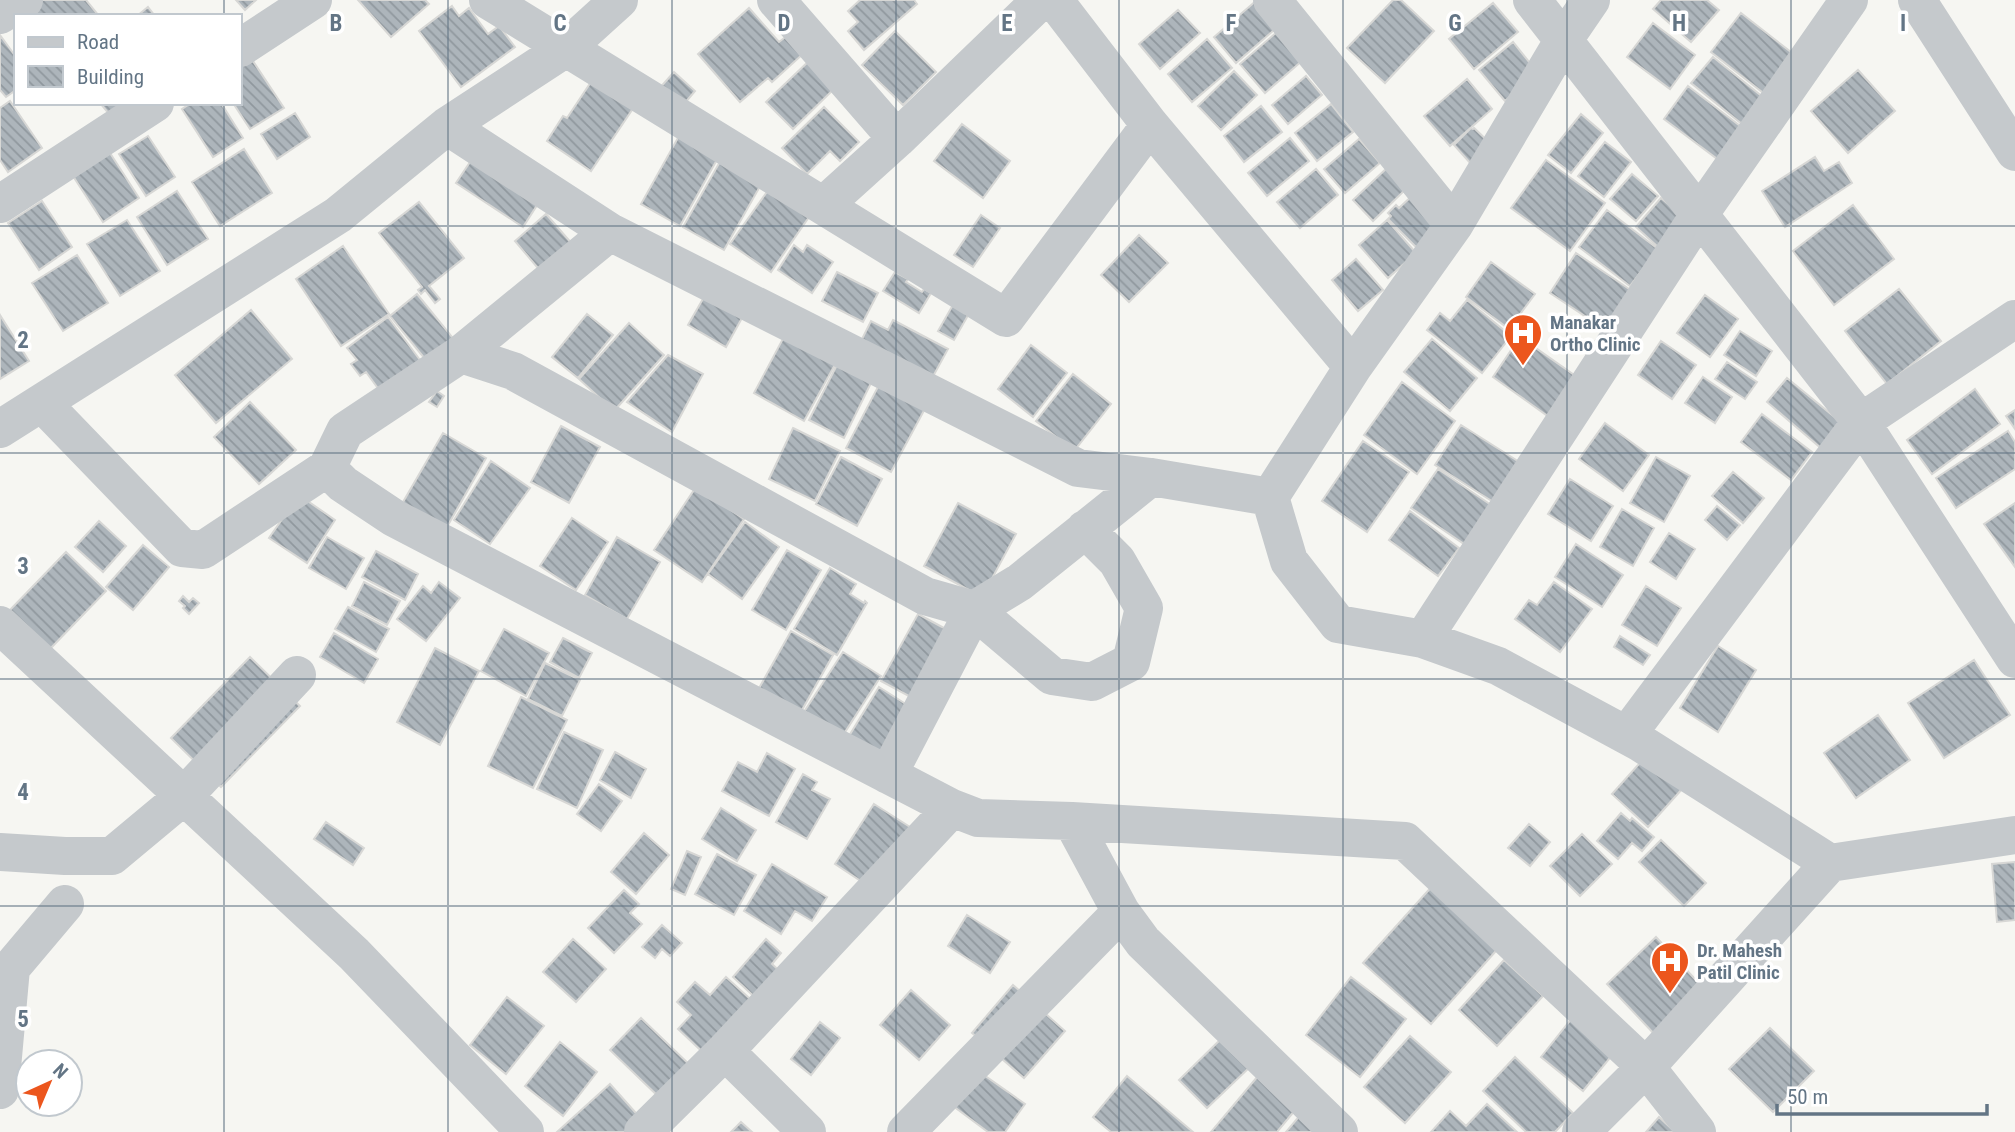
<svg xmlns="http://www.w3.org/2000/svg" width="2015" height="1132" font-family="'Roboto Condensed',sans-serif">
<defs>
<pattern id="building-back-hatch" width="6" height="6" patternUnits="userSpaceOnUse" patternTransform="scale(1.75)"><rect width="6" height="6" fill="#adb5bb"/><path d="M-1 5l2 2M0 0l6 6M5-1l2 2" fill="none" stroke="#90989e"/></pattern>
</defs>
<rect width="100%" height="100%" fill="#f6f6f2"/>
<path fill="url(#building-back-hatch)" stroke="#d7d7d5" stroke-width="2" d="M35 0H86L99 16H36L28 6Z
M236 0H256L245 10Z
M358 0H425L429 4 391 37Z
M860 0H914L917 4 864 50 848 31 858 22 848 11Z
M1257 0 1281 24 1236 63 1214 37Z
M1393 0H1401L1434 31 1385 83 1347 48Z
M1661 0H1707L1719 10 1691 42 1653 9Z
M1493 3 1518 32 1474 69 1449 39Z
M452 6 459 16 469 8 488 34 499 26 515 47 461 87 419 31Z
M148 7 155 16H137Z
M749 8 779 42 788 35 804 53 772 82 768 78 740 102 698 54Z
M1178 10 1200 33 1160 69 1139 44Z
M1741 13 1796 56 1766 95 1711 52Z
M1653 23 1695 55 1670 89 1627 57Z
M1285 25 1310 54 1265 93 1240 64Z
M895 31 936 72 903 105 862 65Z
M0 35 16 57V90L6 97 0 90Z
M1207 39 1232 68 1192 102 1168 74Z
M1513 42 1538 73 1505 101 1479 70Z
M249 55 284 108 250 129 233 103H240V61Z
M1713 57 1764 98 1742 124 1691 83Z
M811 59 837 86 793 129 766 102Z
M1858 70 1895 111 1848 153 1811 111Z
M1234 71 1257 95 1221 130 1198 106Z
M674 72 695 91 679 110 658 90Z
M595 76 636 104 591 171 547 141 563 116 567 118Z
M1306 76 1322 95 1288 124 1272 105Z
M1467 79 1492 109 1450 146 1424 116Z
M1688 86 1744 129 1720 161 1664 119Z
M10 101 42 148 8 172 0 160V108Z
M100 103H124L109 114Z
M191 103H221L243 138 213 157 182 109Z
M1331 104 1353 132 1317 161 1295 133Z
M1261 106 1282 132 1244 162 1224 136Z
M824 107 859 142 840 161 830 151 807 174 782 148Z
M295 113 310 137 277 159 261 134Z
M1581 114 1603 133 1571 173 1548 155Z
M962 124 1010 161 983 198 934 161Z
M684 127 723 149 680 226 641 204Z
M1471 128 1473 129 1474 128 1492 145 1472 165 1454 145Z
M148 136 175 177 146 196 119 154Z
M1290 138 1309 161 1267 196 1248 173Z
M1359 139 1380 163 1345 193 1324 169Z
M1605 142 1631 162 1604 197 1578 176Z
M244 149 272 193 220 226 192 182Z
M726 151 767 174 724 250 683 227Z
M110 153 139 198 103 222 73 176Z
M476 153 543 196 523 227 456 183Z
M1815 157 1824 171 1839 162 1852 183 1785 227 1762 191Z
M1546 160 1605 203 1570 251 1511 208Z
M1388 167 1407 188 1373 221 1353 200Z
M1316 169 1338 195 1300 228 1277 202Z
M1632 174 1658 196 1636 221 1610 199Z
M769 189 809 217 771 272 730 244Z
M177 191 208 239 167 265 137 217Z
M1413 195 1444 226 1420 251 1388 219 1391 216 1388 213 1396 205 1399 208Z
M1661 198 1684 217 1658 247 1636 227Z
M42 201 72 247 39 270 8 223Z
M419 202 464 258 429 286 440 299 435 303 425 290 421 294 418 290 422 287 379 233Z
M1853 205 1894 259 1834 305 1793 251Z
M1607 210 1658 249 1630 286 1579 247Z
M546 214 580 253 548 280 515 241Z
M981 215 1000 228 973 267 954 255Z
M127 220 160 271 120 296 87 244Z
M1387 220 1416 253 1388 278 1359 245Z
M1139 235 1168 263 1129 302 1101 275Z
M794 245 803 252 807 245 833 262 812 293 778 270Z
M343 246 389 314 341 346 296 279Z
M1576 253 1632 291 1606 330 1550 293Z
M77 255 108 303 63 331 32 283Z
M1356 259 1383 290 1358 311 1332 280Z
M1491 262 1535 294 1509 329 1466 297Z
M837 272 878 293 863 322 822 301Z
M895 272 908 279 906 282 922 292 924 289 931 293 919 313 883 291Z
M1899 289 1941 341 1887 384 1845 331Z
M417 294 461 348 434 370 390 316Z
M1705 295 1738 319 1710 357 1677 333Z
M704 297 742 318 726 347 688 325Z
M1467 300 1511 336 1482 373 1427 330 1440 313 1450 321Z
M954 303 970 312 954 340 938 331Z
M251 310 292 359 216 423 175 375Z
M587 314 613 335 578 378 552 357Z
M0 315 29 361 0 379Z
M388 317 420 360 380 391 366 372 360 376 351 364 357 360 347 348Z
M893 320 948 349 930 382 859 345 871 321 888 330Z
M629 323 664 355 614 411 579 379Z
M1740 331 1772 351 1756 376 1724 355Z
M786 333 837 361 804 421 754 393Z
M1520 337 1577 377 1549 417 1493 377Z
M1432 339 1477 378 1450 411 1404 372Z
M1661 341 1696 365 1672 399 1638 375Z
M1031 345 1067 373 1033 417 998 389Z
M668 355 703 374 672 432 627 402Z
M839 361 873 379 844 438 809 420Z
M1727 362 1757 382 1745 399 1715 379Z
M1073 374 1111 404 1074 451 1036 421Z
M1703 377 1732 397 1715 423 1685 403Z
M1787 378 1843 424 1822 449 1767 402Z
M881 381 927 405 891 472 846 448Z
M1402 382 1455 421 1417 474 1364 435Z
M1975 389 2000 424 1932 474 1907 440Z
M437 391 444 396 437 407 429 402Z
M250 402 296 450 259 484 214 437Z
M2015 410V429L2006 416Z
M1762 414 1812 452 1791 480 1741 442Z
M1605 423 1649 455 1623 491 1579 459Z
M1461 425 1524 465 1498 505 1435 465Z
M561 426 600 447 569 503 531 482Z
M793 428 840 451 815 501 769 479Z
M2008 431 2015 442V469L1956 508 1936 478Z
M443 433 486 458 443 534 399 509Z
M1363 441 1409 472 1367 532 1322 501Z
M841 457 882 479 857 526 816 504Z
M1656 457 1690 476 1664 522 1630 503Z
M491 461 530 488 490 544 454 520Z
M1438 469 1494 507 1467 546 1411 508Z
M1733 472 1764 498 1743 523 1712 496Z
M1570 479 1613 506 1591 541 1548 514Z
M696 487 744 519 702 582 654 550Z
M299 495 335 520 307 563 269 538Z
M958 503 1016 534 982 597 924 566Z
M2015 503V567L1984 524Z
M1717 506 1740 525 1727 540 1705 520Z
M1622 509 1654 528 1633 566 1600 547Z
M1410 511 1459 548 1438 576 1389 540Z
M572 518 608 542 576 590 540 566Z
M99 521 126 546 103 572 75 547Z
M745 522 779 547 742 599 708 574Z
M1669 533 1695 549 1676 579 1650 562Z
M327 537 364 558 346 589 309 568Z
M617 537 660 562 627 619 585 595Z
M1576 544 1623 575 1602 607 1555 577Z
M143 545 169 567 133 610 106 587Z
M787 550 821 570 786 630 752 610Z
M376 551 418 574 405 600 362 577Z
M66 552 106 591 48 651 8 612Z
M830 568 856 584 850 594 864 603 865 601 867 603 837 655 794 629Z
M364 582 400 601 387 625 352 606Z
M439 582 460 598 426 641 397 619 423 586 431 593Z
M1554 582 1592 609 1560 652 1515 619 1529 600 1537 605Z
M1646 586 1681 608 1657 646 1622 625Z
M183 596 189 602 193 598 199 603 189 614 183 608 185 606 179 601Z
M348 607 389 629 376 652 335 629Z
M918 614 955 634 918 701 881 681Z
M504 629 549 653 526 696 481 671Z
M791 631 833 655 798 717 758 690Z
M334 633 378 659 364 683 320 657Z
M1620 636 1650 655 1643 665 1614 647Z
M563 638 592 653 579 678 550 662Z
M1718 646 1756 670 1718 732 1680 708Z
M435 648 479 671 440 745 397 722Z
M843 652 881 676 838 743 800 718Z
M250 657 300 706 221 787 171 738Z
M1974 660 2010 715 1944 758 1908 703Z
M545 663 580 680 562 716 528 699Z
M879 687 912 708 881 756 849 736Z
M521 697 567 720 533 788 488 766Z
M1878 715 1910 760 1856 798 1824 753Z
M564 732 603 750 577 808 537 789Z
M615 752 646 769 631 798 600 780Z
M767 753 795 769 769 816 722 791 738 762 757 772Z
M1647 755 1683 788 1648 827 1612 794Z
M803 774 817 782 812 790 830 799 807 839 776 822Z
M599 784 622 801 601 831 577 814Z
M874 804 910 827 870 887 835 864Z
M721 808 756 830 737 861 702 839Z
M1621 813 1630 821 1632 818 1654 837 1642 851 1632 843 1618 859 1597 841Z
M326 822 364 848 353 865 314 839Z
M1529 824 1550 842 1530 866 1508 848Z
M644 833 669 855 636 894 611 872Z
M1582 834 1612 864 1580 896 1550 866Z
M1661 840 1706 883 1684 906 1639 862Z
M687 851 701 857 685 895 671 889Z
M717 854 756 875 734 915 695 894Z
M2015 862V920L1997 922 1992 864Z
M772 864 827 897 812 921 795 911 781 934 744 911Z
M1435 883 1503 943 1431 1024 1363 963Z
M624 890 639 904 630 913 642 924 614 953 588 928Z
M967 915 1010 942 990 973 948 946Z
M662 925 682 943 670 956 662 949 655 958 642 947Z
M1656 937 1707 992 1658 1038 1607 984Z
M573 939 606 969 576 1002 543 972Z
M766 939 781 953 772 964 784 975 760 1002 733 977Z
M1504 960 1543 996 1497 1046 1459 1010Z
M726 977 758 1006 710 1059 678 1029 691 1015 677 1002 695 982 710 995Z
M1351 977 1406 1019 1360 1077 1306 1035Z
M1013 985 1065 1031 1024 1078 972 1033Z
M911 990 950 1025 919 1060 880 1025Z
M507 997 544 1026 506 1074 470 1045Z
M1576 1013 1618 1048 1583 1091 1541 1057Z
M641 1018 693 1068 662 1100 610 1050Z
M820 1022 840 1038 811 1075 791 1059Z
M1770 1028 1814 1071 1773 1112 1729 1069Z
M1410 1036 1451 1072 1405 1123 1364 1087Z
M1223 1037 1251 1066 1207 1108 1179 1080Z
M560 1042 597 1072 563 1116 525 1086Z
M1515 1057 1573 1113 1555 1132H1526L1483 1091Z
M974 1068 1025 1104 1005 1132H988L949 1103Z
M1127 1076 1193 1132H1111L1093 1117Z
M1258 1076 1296 1109 1277 1132H1211Z
M610 1084 643 1121 631 1132H557Z
M1487 1104 1517 1132H1431L1450 1111 1466 1126Z
M1302 1113 1324 1132H1286Z
M1659 1117 1675 1132H1646Z
M741 1122 752 1132H731Z"/>
<g fill="none" stroke-linecap="round" stroke-linejoin="round">
<path stroke="#c5c9cc" stroke-width="38" d="M488 0 1006 318 1150 125
M776 0 897 139
M1054 0 1150 125 1353 367
M1272 0 1454 225
M1532 0 1861 422 2015 659
M1917 0 2015 152
M0 15 24 0
M240 48 313 0
M447 126 610 232 1078 468 1151 477 1270 497 1289 561 1338 624 1423 639 1498 666 1639 742 1830 863 2015 835
M0 204 155 103
M824 205 897 139 1041 0
M461 354 610 232
M42 403 182 548 203 550 327 468
M0 429 338 215 447 126 566 48 619 0
M1270 497 1353 367 1454 225 1563 41 1591 0
M0 625 354 954 525 1132
M1423 639 1699 215 1849 0
M1627 735 1861 422 2015 319
M888 775 974 610 1052 676 1092 682 1131 662 1144 608 1117 561 1085 529
M952 808 394 518 343 484 327 468 345 431 461 354 513 371 925 596 974 610 1020 582 1151 477
M1072 821 1121 912 1143 942 1339 1132
M0 852 65 856H112L184 796 297 675
M725 1051 807 1132
M0 1090 11 968 65 904
M643 1132 725 1051 952 808 978 818 1072 821 1405 841 1646 1067 1697 1132
M906 1132 1121 912
M1581 1132 1646 1067 1830 863"/>
</g>
<path fill="none" stroke="#637585" stroke-width="2" stroke-opacity="0.55" d="M224 0V16M448 0V1132M672 0V1132M896 0V1132M1119 0V1132M1343 0V1132M1567 0V1132M1791 0V1132M224 103V1132M0 226H2015M0 453H2015M0 679H2015M0 906H2015"/>
<defs>
<symbol id="hospital-pin" viewBox="-11 -11 22 30"><path d="M0 17L-7.5 6A9.5 9.5 0 1 1 7.5 6Z" fill="#ec561d" stroke="#fff"/><path d="M-5-5h3v3.5h4V-5h3V5h-3V1.5h-4V5h-3Z" fill="#fff"/></symbol>
</defs>
<g fill-rule="evenodd">
<use href="#hospital-pin" x="1501" y="311" width="44" height="60"/>
<use href="#hospital-pin" x="1648" y="939" width="44" height="60"/>
</g>
<g text-anchor="middle" dominant-baseline="central" stroke-width="7" stroke-linejoin="round" paint-order="stroke">
<g font-size="19" font-weight="bold" fill="#637585" stroke="#fff" text-anchor="start">
<text x="1550" y="322">Manakar<tspan x="1550" dy="22">Ortho Clinic</tspan></text>
<text x="1697" y="950">Dr. Mahesh<tspan x="1697" dy="22">Patil Clinic</tspan></text>
</g>
</g>
<g font-size="23" text-anchor="middle" font-weight="bold" fill="#637585" stroke="#fff" stroke-width="7" stroke-linejoin="round" paint-order="stroke">
<text x="336" y="31">B</text>
<text x="560" y="31">C</text>
<text x="784" y="31">D</text>
<text x="1007" y="31">E</text>
<text x="1231" y="31">F</text>
<text x="1455" y="31">G</text>
<text x="1679" y="31">H</text>
<text x="1903" y="31">I</text>
<text x="23" y="348">2</text>
<text x="23" y="574">3</text>
<text x="23" y="800">4</text>
<text x="23" y="1027">5</text>
</g>
<rect x="14" y="14" width="228" height="91" fill="#ffffff" stroke="#c1c8ce" stroke-width="2"/>
<rect x="28" y="37" width="35" height="10" fill="#c5c9cc" stroke="#c1c8ce" stroke-width="2"/>
<text x="77" y="49" font-size="21" fill="#637585">Road</text>
<rect x="28" y="66" width="35" height="21" fill="url(#building-back-hatch)" stroke="#c1c8ce" stroke-width="2"/>
<text x="77" y="84" font-size="21" fill="#637585">Building</text>
<g transform="translate(49 1083) rotate(44)"><circle r="33" fill="#ffffff" stroke="#c1c8ce" stroke-width="2"/>
<path d="M0-5L12 26L0 18L-12 26Z" fill="#ec561d"/>
<text y="-10" font-size="19" font-weight="bold" text-anchor="middle" fill="#637585">N</text>
</g>
<path d="M1777 1104v10h210v-10" fill="none" stroke="#637585" stroke-width="3.5"/>
<text x="1787" y="1104" font-size="21" fill="#637585" stroke="#ffffff" stroke-width="5" paint-order="stroke">50 m</text>
</svg>
